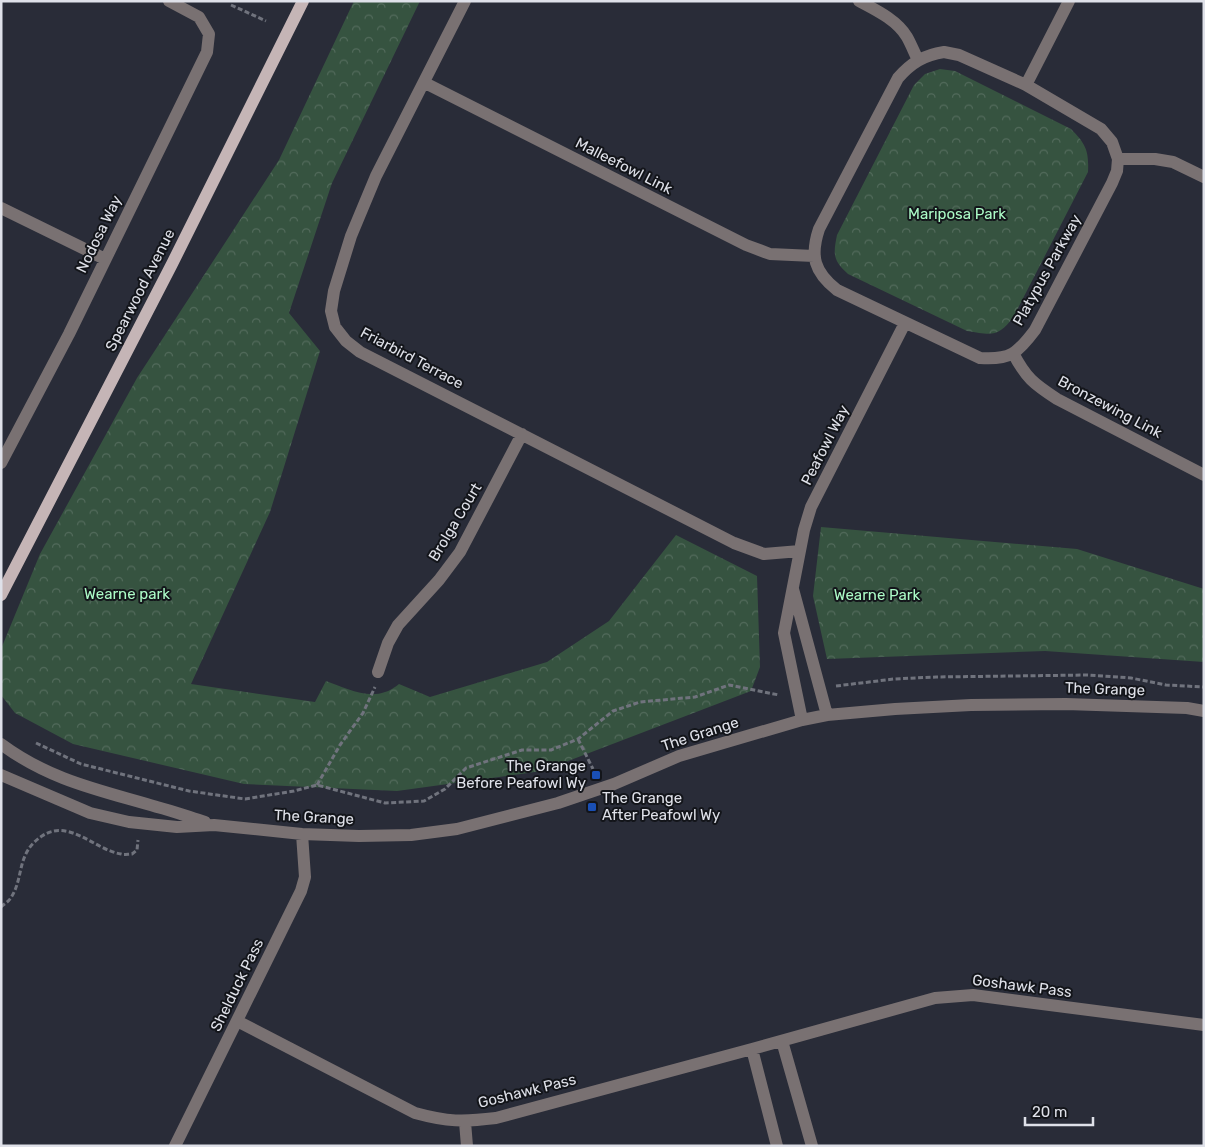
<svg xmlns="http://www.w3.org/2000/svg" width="1205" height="1147" font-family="Rubik,sans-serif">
<defs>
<pattern id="park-crowns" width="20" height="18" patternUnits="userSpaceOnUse" patternTransform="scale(1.25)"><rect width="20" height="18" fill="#365340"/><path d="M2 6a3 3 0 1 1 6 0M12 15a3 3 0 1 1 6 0" fill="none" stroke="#536b5c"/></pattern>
</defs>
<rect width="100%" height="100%" fill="#292c38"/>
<path fill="url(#park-crowns)" d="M354 1H420L332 183 289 313 320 351 270 512 191 684 315 702 326 681C343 687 366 699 385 692 390 691 395 687 399 684L430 697 547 662 609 621 676 535 757 576 760 667 751 691 542 771 397 791 244 784 73 744 15 713 1 695V649L40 554 137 378 279 160Z
M940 69 955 71 1071 129C1086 144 1089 151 1088 172L1014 316C998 338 992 335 967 331L848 274C833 260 833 255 837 235L914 85 925 74Z
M821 527 1077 549 1204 589V662L1045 651 827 659 813 596Z"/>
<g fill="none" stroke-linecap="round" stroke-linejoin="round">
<path stroke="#70737d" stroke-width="3" stroke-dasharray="5 2.5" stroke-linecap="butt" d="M231 5 266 21
M836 686 894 679 936 677 1088 675 1131 678 1166 685 1204 687
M578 739 593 769
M36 743 81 764 189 791 245 799 294 791 317 785 385 803 424 801 445 789 466 768 522 750H551L578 739 613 711 640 702 695 697 729 685 779 695
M317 785 340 745 363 713 375 687
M1 907C4 904 8 902 10 899 25 878 15 854 42 836 69 818 95 850 121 854 124 855 128 854 132 854L137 850 138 840"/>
<path stroke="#797172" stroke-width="12" d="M465 1 376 176 351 236 334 291 331 311 335 327 346 341 360 352 734 543 764 554 800 551
M859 1C876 10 897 20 907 37 911 44 914 52 918 60
M944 52 959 55 1026 85 1101 129 1112 142 1118 159 1117 171 1112 183 1035 330C1017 354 1010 360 980 358L837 290C814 272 810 256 819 229L898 78C911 63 924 55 944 52Z
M425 83 746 245 770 254 814 256
M1026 85 1069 1
M1118 159H1155L1173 162 1204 177
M1 208 105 259
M1013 353C1026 378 1034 384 1057 399L1204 475
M1 463 69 334 207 52 209 34 199 17 169 1
M793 589 827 715
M378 672 388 643 398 625 439 580 460 552 522 434
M802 720 784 633 804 530 811 507 905 323
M1 744C51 781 100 790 157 807 173 811 189 817 205 822
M1 775 90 813 129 822 177 827 214 825 302 834 359 836 411 835 457 829 558 803 614 784 679 756 802 720 827 715 895 709 971 705 1066 704 1187 708 1204 711
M237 1021 415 1113C448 1122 463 1122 496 1118L752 1049 935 998 973 995 1204 1025
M782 1041 812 1146
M752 1049 777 1146
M465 1122 467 1146
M175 1146 301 891 305 877 302 834"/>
<path stroke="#c5b5b6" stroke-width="12" d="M1 595 172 264 303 1"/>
</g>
<g fill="#1a4fb4" stroke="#13151a" stroke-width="2">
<rect x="591" y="770" width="10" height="10" rx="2.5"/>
<rect x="587" y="802" width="10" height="10" rx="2.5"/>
</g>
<g text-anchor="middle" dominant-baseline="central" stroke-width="4" stroke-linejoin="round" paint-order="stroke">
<g font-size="15" fill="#dfe1e9" stroke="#13151a">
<text transform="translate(624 166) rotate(27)">Malleefowl Link</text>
<text transform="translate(99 234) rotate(-64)">Nodosa Way</text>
<text transform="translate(1047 270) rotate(-61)">Platypus Parkway</text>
<text transform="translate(140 290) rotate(-63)">Spearwood Avenue</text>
<text transform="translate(412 358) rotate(28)">Friarbird Terrace</text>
<text transform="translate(1110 407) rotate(28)">Bronzewing Link</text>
<text transform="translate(825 445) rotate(-63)">Peafowl Way</text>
<text transform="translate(455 522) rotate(-59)">Brolga Court</text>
<text transform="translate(1105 689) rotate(2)">The Grange</text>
<text transform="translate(700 734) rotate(-18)">The Grange</text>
<text transform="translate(314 817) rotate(3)">The Grange</text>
<text transform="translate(237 985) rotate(-64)">Shelduck Pass</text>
<text transform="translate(1022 986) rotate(7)">Goshawk Pass</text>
<text transform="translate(527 1091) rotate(-14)">Goshawk Pass</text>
</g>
<g font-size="15" fill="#abfac6" stroke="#13151a">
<text x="957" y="214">Mariposa Park</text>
<text x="127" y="594">Wearne park</text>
<text x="877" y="595">Wearne Park</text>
</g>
<g font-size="15" fill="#dfe1e9" stroke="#13151a" text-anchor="end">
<text x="586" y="766">The Grange<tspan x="586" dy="17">Before Peafowl Wy</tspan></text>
<text x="602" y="798" text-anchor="start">The Grange<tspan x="602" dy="17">After Peafowl Wy</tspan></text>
</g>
</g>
<rect width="1205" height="1147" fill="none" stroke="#dfe1e9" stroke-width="5"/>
<path d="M1025 1117v8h68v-8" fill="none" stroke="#dfe1e9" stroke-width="2.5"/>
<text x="1032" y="1117" font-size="15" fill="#dfe1e9" stroke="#13151a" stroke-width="4" paint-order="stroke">20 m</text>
</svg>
